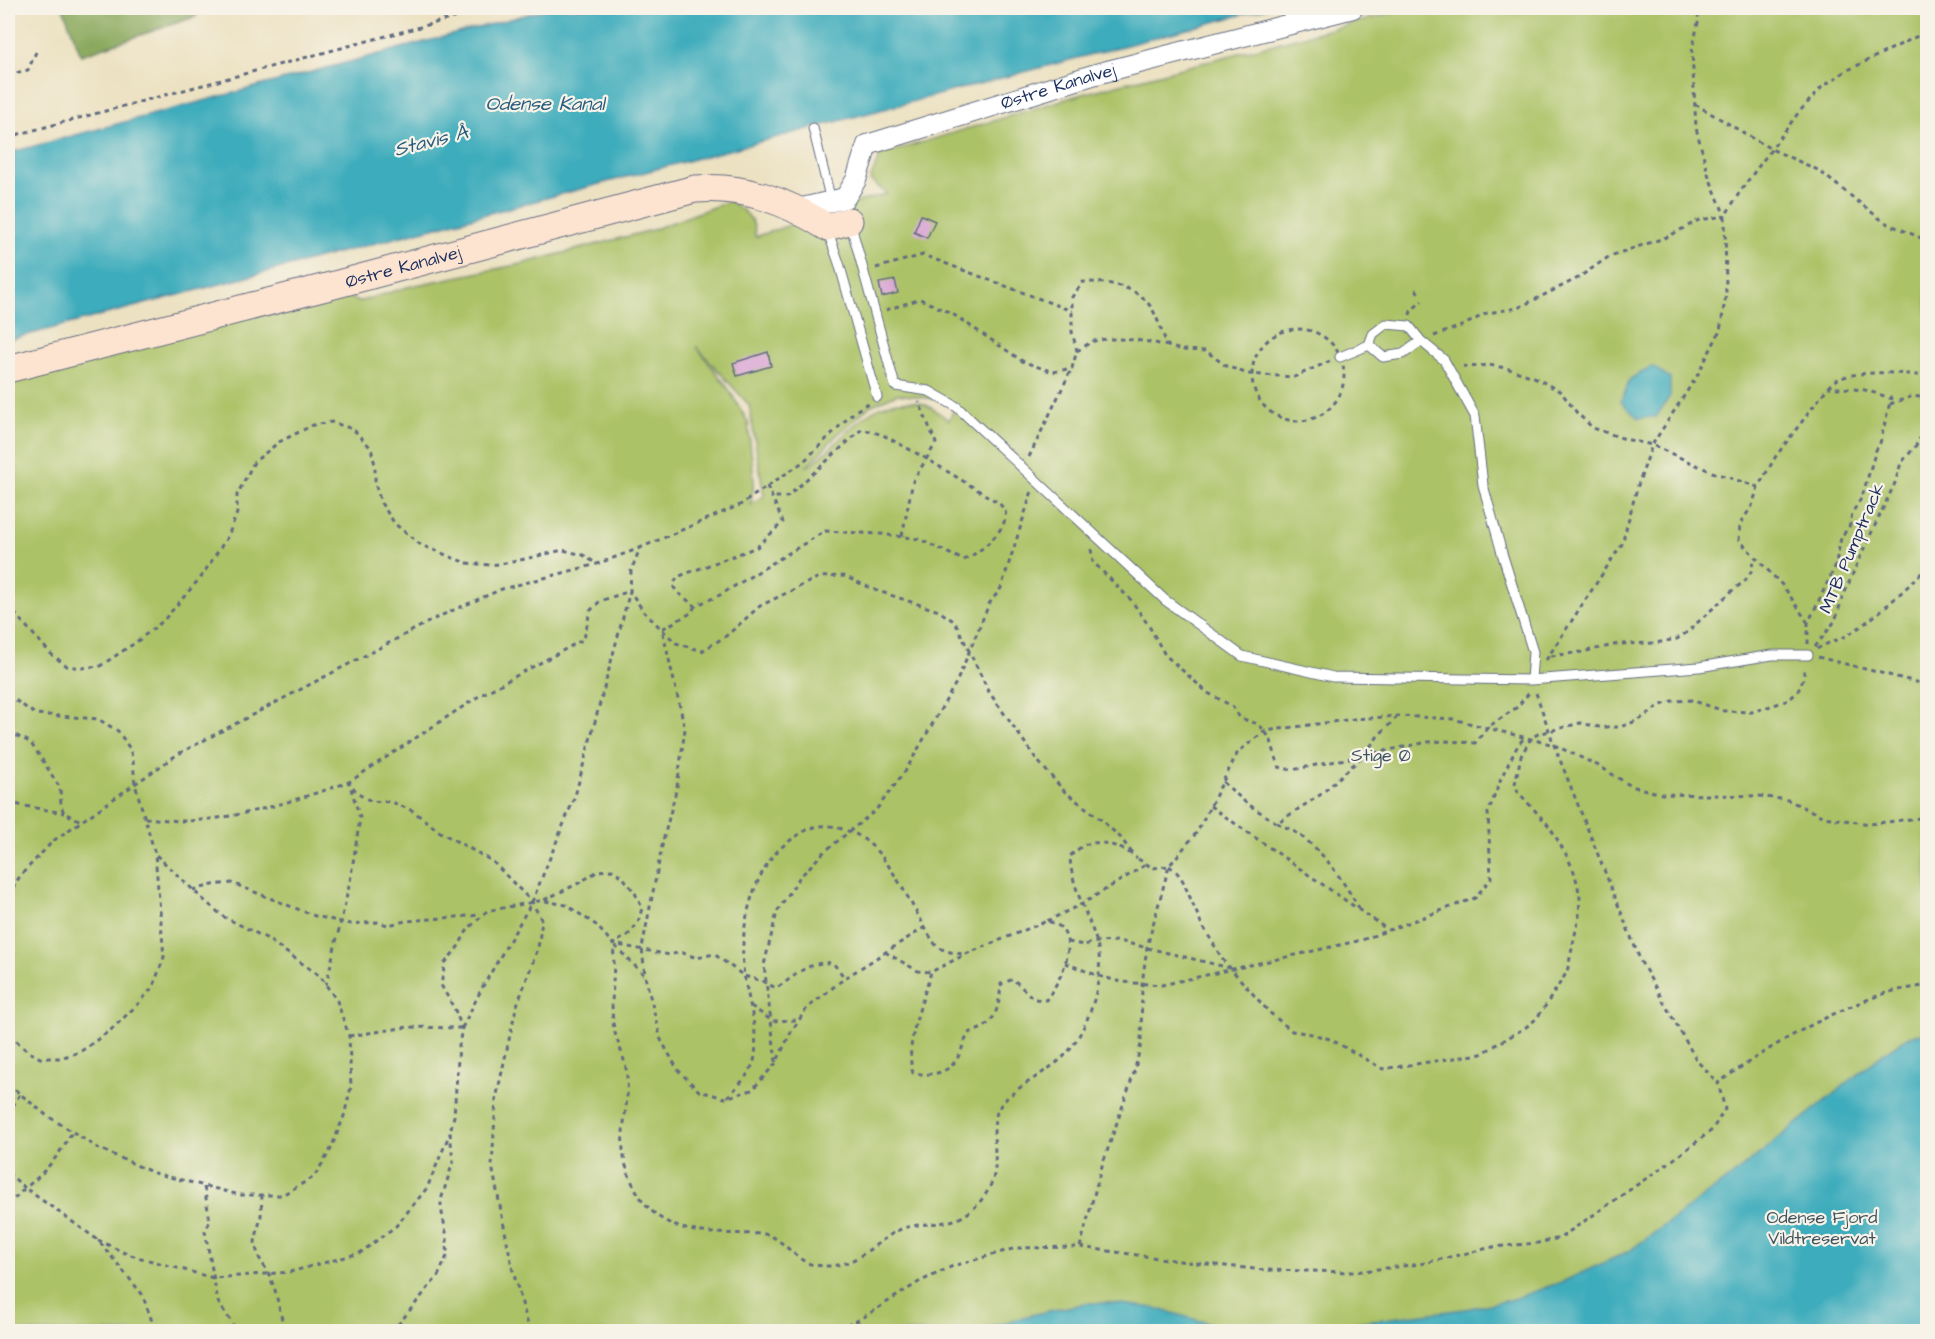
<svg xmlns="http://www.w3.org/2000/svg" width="1935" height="1339" font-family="'Architects Daughter',sans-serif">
<rect width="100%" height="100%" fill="#f7f3e8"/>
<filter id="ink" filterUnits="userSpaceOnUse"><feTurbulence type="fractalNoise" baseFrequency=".0167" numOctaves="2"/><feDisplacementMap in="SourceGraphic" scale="12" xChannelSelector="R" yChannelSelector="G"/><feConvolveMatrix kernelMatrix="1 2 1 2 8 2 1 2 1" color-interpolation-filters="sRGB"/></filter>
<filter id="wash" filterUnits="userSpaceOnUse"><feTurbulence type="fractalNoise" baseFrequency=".008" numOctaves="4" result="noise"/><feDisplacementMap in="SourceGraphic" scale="24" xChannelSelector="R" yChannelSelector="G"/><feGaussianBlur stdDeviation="1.35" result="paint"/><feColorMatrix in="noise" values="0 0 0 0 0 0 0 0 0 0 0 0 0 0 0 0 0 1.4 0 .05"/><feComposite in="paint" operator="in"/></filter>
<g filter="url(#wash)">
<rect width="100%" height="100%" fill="#ece1c1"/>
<path fill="#acc266" stroke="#647862" stroke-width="1.5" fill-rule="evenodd" d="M1411 8H1927V1031L1906 1038 1883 1054 1826 1101 1927 1331H1003L1213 1325 1188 1318 1087 1303 1035 1314 977 1332H8V382L340 292 358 302 411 286 521 264 652 230 729 201C743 210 756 217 755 237L851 204 887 194 870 180 880 155 1079 95ZM696 346 749 405 764 496 751 505 754 481 748 422 728 388ZM897 394 941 400 956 405 949 420C941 415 930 405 921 403 864 392 845 445 806 467L836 436 870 406Z"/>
<path fill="#89a85b" stroke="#526c5c" stroke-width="1.5" d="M63 8H193L197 16 81 55Z"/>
<path fill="#3eacbc" stroke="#2c6e8d" stroke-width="1.5" d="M551 8H1267L8 340V153Z
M1652 366 1670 378V396L1656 417 1638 418 1621 402 1630 379Z
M1927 1031V1331H1307L1359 1322 1465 1309 1510 1300 1564 1281 1629 1251 1732 1176 1883 1054 1906 1038Z
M1087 1303H1112L1155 1308 1236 1331H977L1035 1314Z"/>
<g id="blocks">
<path fill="#daa6d5" d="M921 215 935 221 927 238 914 232Z
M895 280 898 293 882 297 879 283Z
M768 352 771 366 737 376 733 363Z"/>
</g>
</g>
<g filter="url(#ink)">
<use href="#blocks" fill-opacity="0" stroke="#646d81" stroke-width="1.5"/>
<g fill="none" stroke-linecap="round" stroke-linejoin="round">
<defs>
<path id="lane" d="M813 128 831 201
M850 222 895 386 929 391 957 407 1165 600 1242 656 1333 677 1531 680 1699 667 1772 655H1808
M827 229 839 263 877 397
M1369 345 1373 334 1386 324 1409 326 1421 341
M1340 357 1369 345 1383 357 1403 354 1421 341 1444 360 1475 416 1483 485 1502 553 1533 652 1531 680"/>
<g id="street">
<path id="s1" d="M798 209 845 198 856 180 867 145 1096 74 1353 8"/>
</g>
<g id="secondary">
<path id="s2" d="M8 369 334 285 695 189C744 185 786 201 827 227L849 221"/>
</g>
</defs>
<use href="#lane" stroke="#646d81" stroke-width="11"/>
<use href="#street" stroke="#646d81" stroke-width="22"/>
<use href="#secondary" stroke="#646d81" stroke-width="29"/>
<path stroke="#646d81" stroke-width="3" stroke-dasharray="4.5 4.5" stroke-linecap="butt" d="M8 75 28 70 36 52
M1695 104 1771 149 1818 170 1884 222 1928 241
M8 137 491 8
M876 268 923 255 1072 311
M1416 289 1419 294
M886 310 920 299 951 313 1024 362 1053 372 1072 368 1077 351 1072 332V297L1083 282C1108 282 1135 285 1151 307 1158 318 1162 334 1168 346L1181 350 1206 351 1226 366 1248 374 1294 377 1330 361
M1410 315 1411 311 1422 301
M1252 375a46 46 0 1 1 92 0a46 46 0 1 1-92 0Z
M1434 336 1464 325 1487 313 1518 308 1578 278 1610 256 1667 237 1699 220 1725 216 1709 177 1696 128 1692 51 1699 18 1696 8
M1077 351C1082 348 1089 343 1094 341 1114 336 1149 341 1168 346
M1463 366 1470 367 1489 365 1506 368 1534 377 1561 392 1577 413 1593 428 1625 439 1652 445 1712 472 1758 487
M868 403 854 412 803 462 740 505 640 548 631 571 630 591 644 612 676 643 702 651 726 636 760 606 819 577 844 576 875 590 939 611 955 622 989 692 1037 760 1065 792 1098 817 1120 837 1133 854
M1890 404 1913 396 1926 398
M1029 457 1072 368
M767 486 783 522 757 547 677 577 673 586 677 592 695 606 720 595 825 531 881 534 919 539 963 560C977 555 1010 529 1005 511 1004 508 1001 506 999 503L927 459 883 435 862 429 787 497H771
M902 536 913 481 936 443 919 402
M1091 549 1093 562 1131 600 1149 626 1165 655 1208 693 1232 706 1240 718 1258 724 1265 731 1271 741 1279 767 1292 770 1428 742 1448 741 1475 743 1488 727 1516 708 1530 692
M8 606 51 654 67 666 82 668 100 666 135 643 163 621 201 577 228 536 237 513V495L254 462 279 442 313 425 331 422 353 429 371 448 375 465V483L381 503 395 524 421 545 466 563 490 565 512 562 563 550 583 555 597 564
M695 606 691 613 662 629 685 729 677 787 663 841 642 948 645 976 661 1040 678 1070 699 1091 725 1098 752 1090 776 1063 791 1032 807 1008 845 978 925 927
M1808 623 1784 587 1739 540 1740 524 1752 506 1758 487 1776 456 1828 387C1831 384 1835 380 1839 379 1859 370 1906 372 1928 377
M1808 644V623L1835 567 1841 538 1850 525 1852 513 1862 497 1876 450 1880 443 1891 398 1865 390 1828 387
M1815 647 1835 621 1842 599 1860 557 1895 483 1901 463 1915 447 1925 428 1926 398 1928 397
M1817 649C1828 642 1840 640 1851 633 1879 615 1904 590 1928 567
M1551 656 1582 652 1619 644 1655 643 1677 639 1686 633 1733 590 1745 581 1752 570 1753 557
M1818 657 1928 685
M1546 660 1622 544 1637 488 1652 445 1697 376 1720 331 1726 294 1725 216 1741 190 1799 112 1822 87 1844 72 1928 31
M1536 693 1554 745 1641 962 1697 1061 1718 1083
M8 695 35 714 98 719 118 731 130 749 133 761 135 784 155 854 164 957 153 987 138 1004 112 1029 80 1052 60 1058H40L26 1050 8 1033
M8 732 30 742 43 761 60 788 61 805 64 813 81 821
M1223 782 1246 803 1277 823 1320 795 1364 755 1378 736 1397 717
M8 803 64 813
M1210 806 1388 930
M145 818C159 819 173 821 187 821 240 819 299 799 349 782L360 818 350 882 326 985
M1277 823C1285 827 1295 831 1302 837 1327 855 1344 883 1359 908
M1138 859 1153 868 1169 866
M1169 866 1176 871 1183 881 1201 923 1223 960 1269 1012 1292 1031 1312 1034 1330 1039 1383 1069 1481 1054 1526 1027 1536 1019 1544 1008 1567 972 1579 916 1580 896 1575 874 1567 856 1550 827 1518 792 1515 784 1521 756 1531 738 1538 734 1580 723 1599 727H1620L1639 720 1659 706 1672 701 1691 700 1724 711 1752 712 1789 700 1798 691 1803 680 1805 666
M193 890 213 885 232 883 315 916 351 924 377 922 388 925 406 921 481 915
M8 896 20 876 53 841 178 754 440 616 502 589 597 564 640 548
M545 901 566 905 596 925 613 944 670 955 680 952 697 958 714 954 744 976 762 981 776 988C797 976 806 961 833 963L845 978
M1047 921 1082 904 1147 864
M1068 942 1084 945 1097 942 1119 941 1230 968
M615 946 644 975
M885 952 918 971 931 972 966 954 1047 921C1051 922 1057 924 1060 927 1079 947 1059 982 1046 1000L1034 999 1013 979 1001 984C999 1006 996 1028 970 1032 964 1040 963 1048 958 1057 949 1074 931 1076 913 1073 904 1045 923 1001 931 972
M1065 963 1099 976 1121 982 1162 985 1362 940 1475 898 1491 878 1488 813 1502 776 1518 745 1525 737
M751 1006 772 1021 798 1020
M462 1028 482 988 532 902 575 796 630 591
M349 1036 408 1027 462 1028
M776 1062 764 965 777 912 799 878 824 852 876 810 906 770 957 681 989 604 1001 588 1032 491
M8 1084 46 1115 98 1148 154 1173 240 1195H282L314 1177 330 1151 344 1116 351 1087 349 1036 337 1001 320 976 266 938 224 917 205 901 155 854
M727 1097C738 1086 749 1076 754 1061 760 1037 748 999 744 975 738 934 752 867 788 842 807 828 820 821 842 829 848 831 854 833 859 836 886 852 905 894 921 920 925 928 930 937 935 944 943 952 954 953 965 954
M8 1114 20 1094
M8 1173 25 1188C45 1173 60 1154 72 1132
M204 1187 210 1221 205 1231 218 1302 238 1332
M262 1195 261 1216 255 1242 258 1256 269 1274 275 1290 285 1332
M8 1205 25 1188 98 1240 142 1294 156 1332
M98 1240 127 1254 213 1278 290 1272 360 1253 396 1226 427 1188 450 1133
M1080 1247 1101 1169 1134 1073 1141 1044 1142 984 1147 947 1169 866 1197 832 1238 752 1265 731 1354 719 1399 716 1453 719 1554 745 1599 766 1631 786 1662 794 1759 796 1788 800 1824 817 1870 824 1928 817
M8 1322 13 1332
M392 1332 438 1276 447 1256V1237L441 1208V1200L453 1162 450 1132 454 1116 459 1045 462 1028 455 1010 441 985 445 963 458 947 468 929 487 911 544 900 579 883 598 871 612 870 622 876 635 893 642 908 638 923 629 934 613 944C616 970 610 996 613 1022 615 1041 626 1057 627 1077 630 1118 612 1141 633 1184 660 1241 710 1232 763 1234 777 1234 793 1256 806 1262 811 1265 820 1266 826 1266 855 1267 872 1245 895 1232 915 1220 945 1228 965 1215 976 1208 986 1196 991 1184 1002 1160 987 1131 999 1108 1009 1089 1052 1071 1068 1052 1090 1025 1107 974 1096 940 1087 912 1071 886 1070 856 1076 851 1083 844 1091 843 1108 841 1125 849 1137 858
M530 1332 513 1271 492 1166 496 1099 516 1008 538 948 542 921 532 902 492 861 440 832 413 811 392 802 371 801 358 794 349 782 479 696 584 639 590 611 600 601 630 591
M830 1332 859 1320 919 1282 953 1266 1016 1248 1080 1247 1187 1262 1265 1270 1354 1272 1420 1264 1493 1247 1538 1243 1560 1238 1670 1162 1712 1130 1725 1109 1718 1083C1770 1046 1826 1013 1886 993 1899 989 1914 988 1928 985"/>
<use href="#lane" stroke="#fff" stroke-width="9"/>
<use href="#street" stroke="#fff" stroke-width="20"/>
<use href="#secondary" stroke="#fde4d1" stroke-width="27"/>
</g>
</g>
<g text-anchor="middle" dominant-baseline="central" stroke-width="4.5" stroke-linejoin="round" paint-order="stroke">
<g font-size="18" fill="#1b2f5e" stroke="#f7f3e8">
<text stroke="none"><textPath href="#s1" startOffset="306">Østre Kanalvej</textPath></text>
<text stroke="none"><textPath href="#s2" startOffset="408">Østre Kanalvej</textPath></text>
<text transform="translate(1852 548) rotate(-67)">MTB Pumptrack</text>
</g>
<g font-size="18" fill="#3f5460" stroke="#f7f3e8">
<text x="1381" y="755">Stige Ø</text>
<text x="1822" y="1217">Odense Fjord<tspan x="1822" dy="21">Vildtreservat</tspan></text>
</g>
<g font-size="20" font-style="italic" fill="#275b7f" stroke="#f7f3e8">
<text x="545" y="104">Odense Kanal</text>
<text transform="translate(431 141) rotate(-14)">Stavis Å</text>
</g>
</g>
<rect width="1935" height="1339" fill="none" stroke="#f7f3e8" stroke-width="30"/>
</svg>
